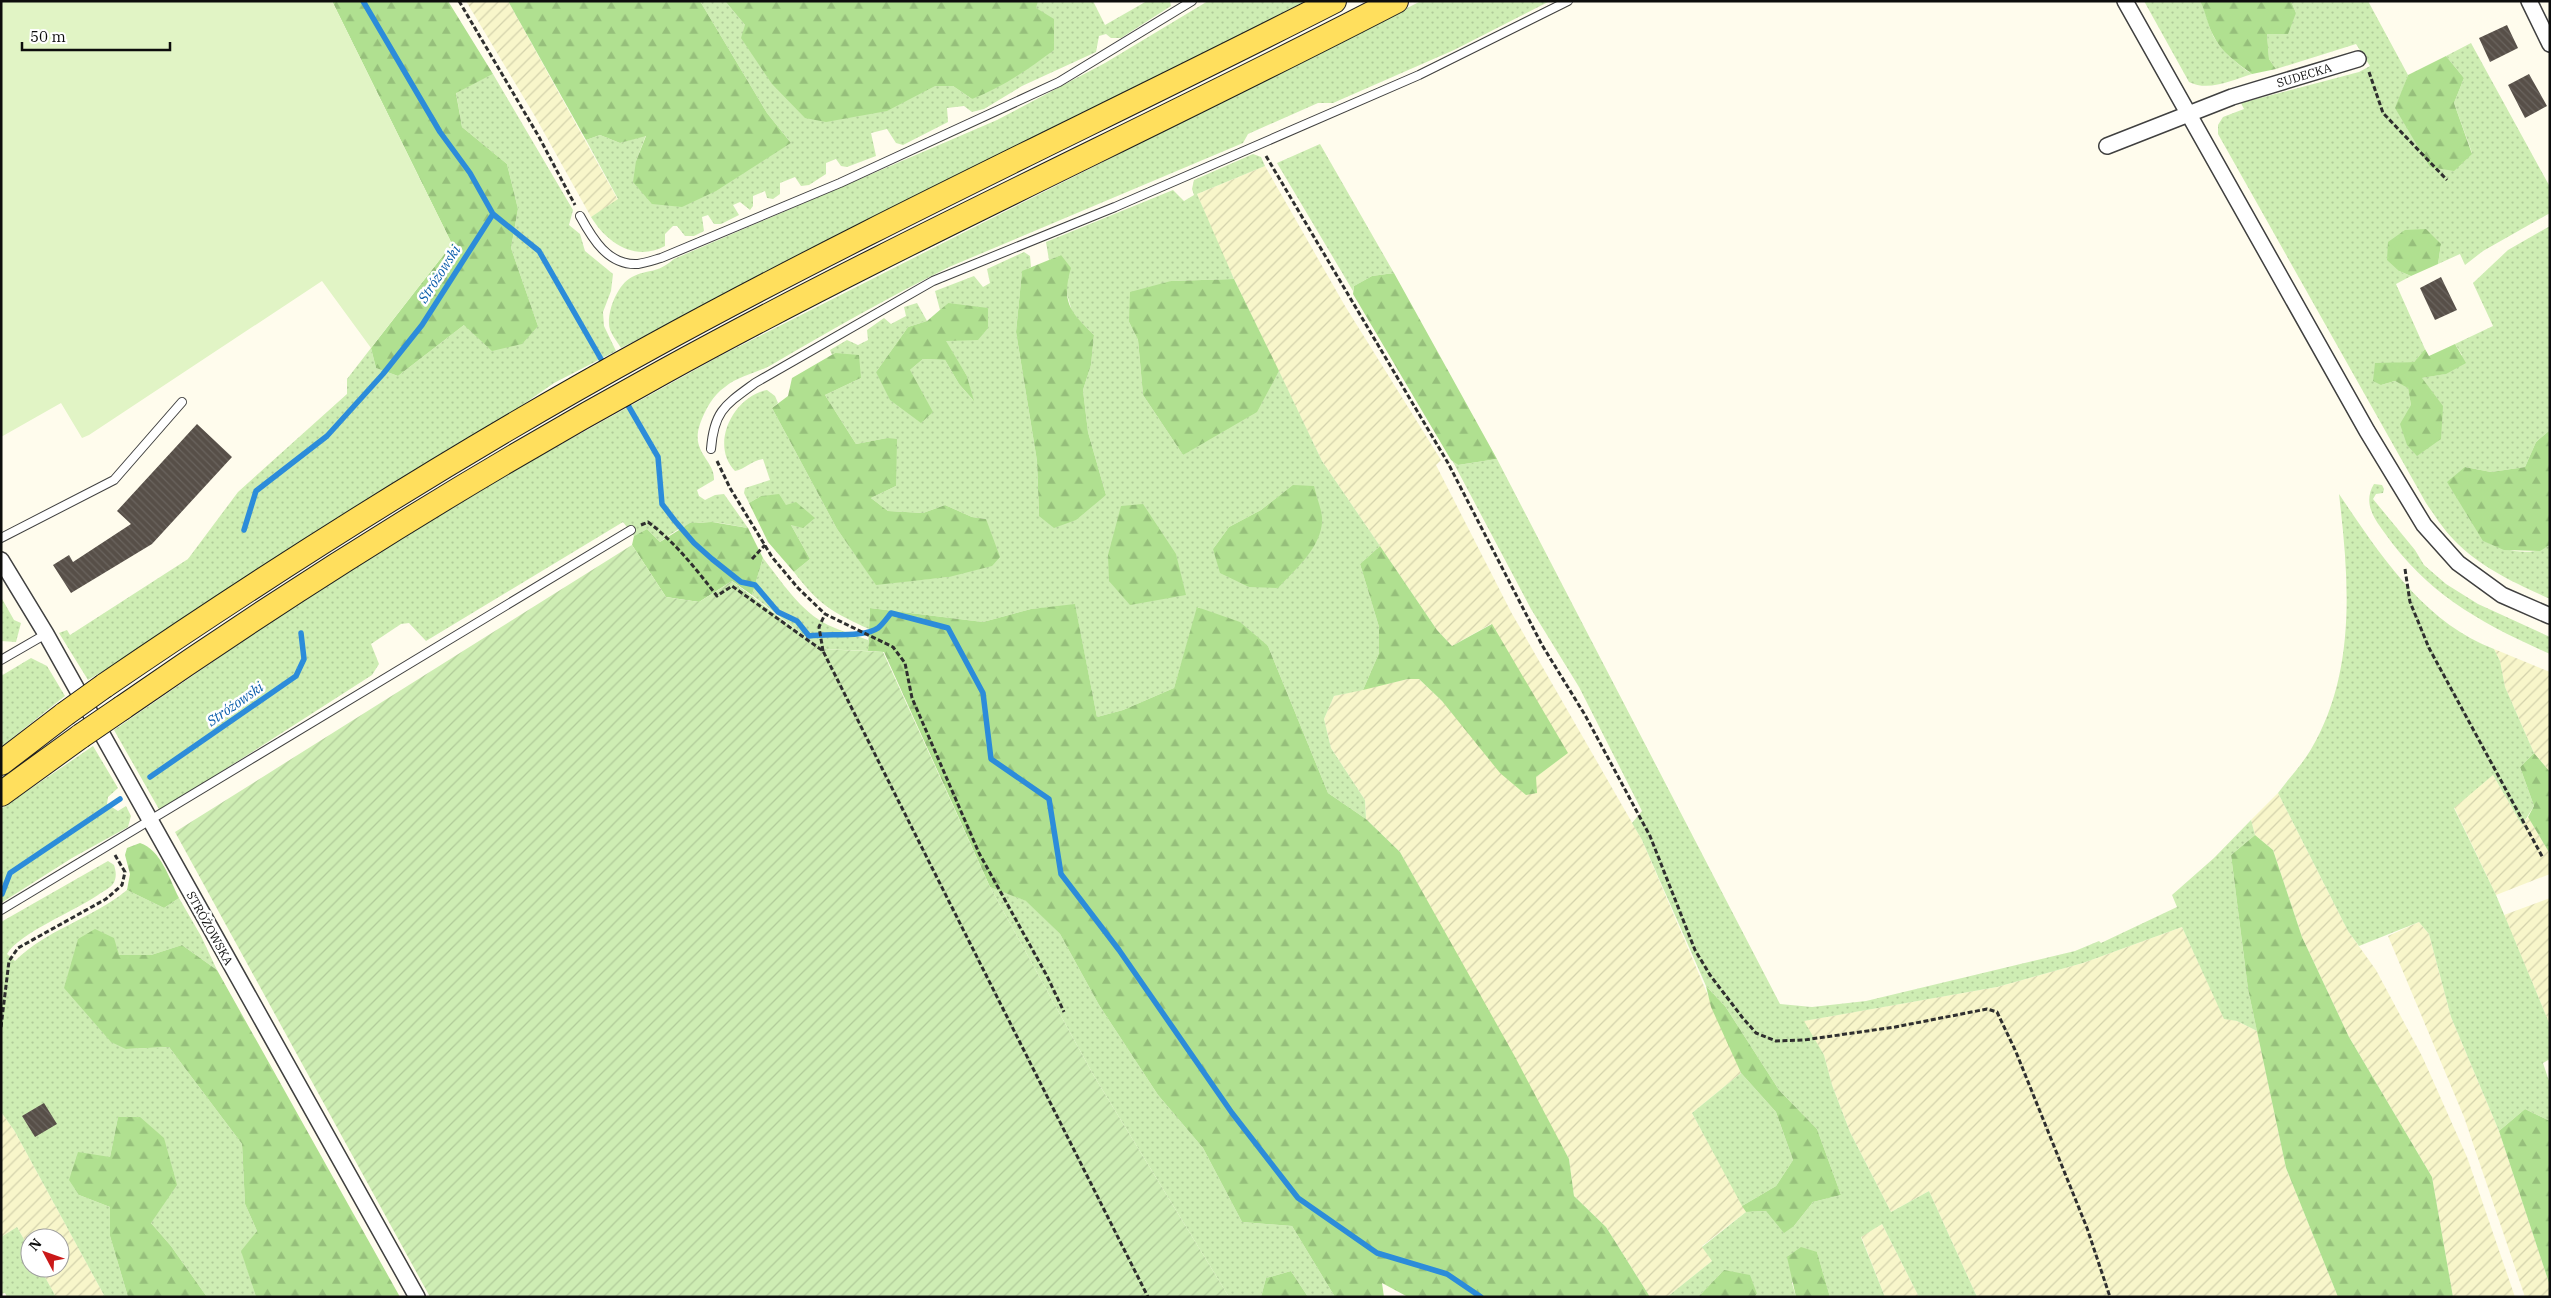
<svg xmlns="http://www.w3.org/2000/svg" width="2551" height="1298" font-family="'IBM Plex Serif',serif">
<defs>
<pattern id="farmland-furrows" width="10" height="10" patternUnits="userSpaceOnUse" patternTransform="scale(1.25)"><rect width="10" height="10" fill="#f8f6ca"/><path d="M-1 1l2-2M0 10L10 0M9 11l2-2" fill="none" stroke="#d3d2ac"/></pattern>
<pattern id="grass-dots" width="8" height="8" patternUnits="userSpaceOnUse" patternTransform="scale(1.25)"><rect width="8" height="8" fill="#ceedb3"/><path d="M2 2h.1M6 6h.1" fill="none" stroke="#b0ca99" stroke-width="1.8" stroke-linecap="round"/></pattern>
<pattern id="forest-firs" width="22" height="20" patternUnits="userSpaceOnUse" patternTransform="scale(1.25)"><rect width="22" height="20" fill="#b0e090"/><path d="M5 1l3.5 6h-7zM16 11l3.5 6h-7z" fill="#96bf7b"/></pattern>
<pattern id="garden-furrows" width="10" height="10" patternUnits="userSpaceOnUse" patternTransform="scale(1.25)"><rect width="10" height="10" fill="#ceedb3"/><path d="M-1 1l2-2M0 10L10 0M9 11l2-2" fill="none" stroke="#b0ca99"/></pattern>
<pattern id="building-back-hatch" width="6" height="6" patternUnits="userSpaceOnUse" patternTransform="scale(1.25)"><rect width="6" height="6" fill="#574f48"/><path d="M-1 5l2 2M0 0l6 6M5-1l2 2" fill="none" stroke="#6a645e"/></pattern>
</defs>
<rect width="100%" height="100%" fill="#fffced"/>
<path fill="url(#farmland-furrows)" d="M466 1H508L618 200 591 217 536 118Z
M1265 166 1345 306 1441 460 1436 465 1511 612 1642 840 1741 1073 1692 1113 1746 1212 1702 1246 1712 1261 1667 1297H1650L1606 1227 1574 1196 1569 1159 1400 852 1366 819 1365 800 1331 748 1324 719 1334 696 1408 679H1419L1442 701 1536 777 1567 753 1491 624 1452 646 1437 630 1322 461 1222 254 1197 194Z
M2494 649 2550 672V772L2534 753 2505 687 2500 661Z
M2493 775 2522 825 2528 817 2550 854V874L2496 895 2454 807Z
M2278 793 2348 931 2376 970 2422 1056 2467 1157 2515 1297H2453L2432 1177 2349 1037 2302 937 2273 850 2255 835 2251 820Z
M2550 898V1025L2504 915Z
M2419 922 2429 934 2451 1017 2499 1131 2550 1286V1297H2525L2464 1117 2388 936Z
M2182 927 2224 1018 2237 1021 2257 1031 2286 1168 2338 1297H1977L1929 1191 1891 1212 1850 1132 1832 1085 1824 1055 1803 1021 1997 987 2083 963Z
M1 1112 14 1130 105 1297H56L40 1268H60V1238H30V1250L17 1227 1 1237Z
M1882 1224 1919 1297H1885L1861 1236Z"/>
<path fill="url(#grass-dots)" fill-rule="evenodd" d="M700 1H725L745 25 935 86H953L972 99 1038 1H1093L1105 25 1147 1H1170L1171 6 1121 38H1111L1106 34 1099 36 1096 52 1022 86 984 109 972 112 964 106 947 108 948 122 903 145 896 143 887 129 871 133 876 156 847 167 841 166 836 159 826 163V174L809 185 801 186 795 177 780 183V194L773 199 767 198 765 191 753 196V206L750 210 740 202 733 205 739 215 721 224H714L708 215 702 217 704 231 694 236H685L677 226H673L665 234V246C635 262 607 243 591 217L618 199 586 140 600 135 620 143 646 135 636 161 762 160 791 143 767 113Z
M1208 1H1307L621 348C617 341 609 332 609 324 608 309 618 284 632 277 650 268 655 275 674 259L997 120 1105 63Z
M1421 1H1550L1454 50 1333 103H1318L1248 134 1243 143 949 267C889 297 831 330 773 364 758 373 738 376 725 387 713 395 705 410 700 424 690 453 715 460 714 480L697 490 699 496 705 500 715 495 724 494 748 528C707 521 695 515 660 542L647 529 634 536 623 522 426 641 409 623 401 624 371 644 379 664 372 675 160 811 114 730 285 612 432 520 522 466 720 356Z
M2144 1H2200C2206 11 2207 21 2211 31 2216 46 2239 66 2252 74 2232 80 2209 92 2189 82Z
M2291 1H2368L2408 75 2396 108 2472 153 2454 103 2464 78 2446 56 2471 43 2550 187V213L2483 251 2465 265 2460 254 2438 264 2441 244 2399 271 2411 276 2396 284 2425 349 2414 362 2396 363 2381 385 2395 381 2408 387 2411 405 2407 445 2422 378 2445 374 2462 355 2455 344 2493 326 2473 283 2508 250 2550 226V430L2536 442 2525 467 2491 472 2465 467 2484 541C2503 550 2530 558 2550 545V599C2515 583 2481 568 2454 540 2444 530 2435 516 2426 503L2218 134V125L2223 117 2244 109 2241 103 2359 72 2370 66 2356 44 2276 69 2269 59 2267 34 2296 13Z
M493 74 573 210 569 225 580 234 585 251 613 274 611 291 603 312 604 326 616 351 554 383 511 413 383 489 214 598 129 656 88 680 59 633 67 630 70 635 188 559 238 492 347 394V379L371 348 376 368 398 376 464 325 538 326 511 248 518 209 507 164 462 127 456 92Z
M1320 144 1394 273 1372 276 1354 286 1353 291 1277 163Z
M1253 154 1261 157 1265 166 1197 194 1234 279 1171 281 1129 322 1138 340 1143 395 1183 455 1268 388 1279 371 1322 461 1380 546 1360 564 1379 627V653L1363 690 1334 696 1324 719 1331 748 1365 800 1366 819 1328 793 1268 646 1198 607 1174 688 1123 710 1097 717 1075 605 1031 609 983 622 870 608 869 629C832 612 819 605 794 572L810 559 791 525 786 505 761 496 749 503 744 493 745 488 770 480 763 459C750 461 746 469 735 471 709 444 734 396 767 390L775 396 778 403 772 408 837 529 876 584 949 577 986 519 972 517 945 505 923 513 888 511 871 498 896 486V467L887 438 856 444 825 395 861 378 835 353 832 355 830 350 847 340 858 345 868 340 867 330 884 318 891 324 906 316 904 307 917 303 927 321 908 327 876 372 910 370 923 359 945 360 959 384 973 400 967 376 945 341 948 303 940 310 935 291 974 276 983 287 990 283 987 269 1024 252 1030 256 1031 267 1022 272 1016 332 1037 461 1039 516 1106 495 1088 432 1083 390 1091 365 1094 335 1073 315 1065 287 1061 255 1049 260 1046 242 1173 190 1184 201 1194 195 1192 189 1194 180ZM1293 485 1213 549 1229 527 1261 510Z
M1497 459 1780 1004 1812 1007 1866 1001 2075 951 2099 941 2101 943 2177 907 2172 895 2214 858 2251 820 2255 835 2231 855 2248 989 2257 1031 2237 1021 2224 1019 2182 927 2083 963 1997 987 1804 1021 1824 1055 1832 1085 1850 1132 1891 1212 1929 1191 1977 1297H1919L1882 1224 1861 1237 1885 1297H1830L1817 1252 1792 1283 1796 1297H1754L1757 1294 1724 1270 1698 1297H1667L1712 1261 1702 1247 1746 1212 1766 1211 1794 1226 1813 1202 1841 1195 1817 1129 1779 1090 1725 1006 1706 986 1642 840 1632 823 1642 811 1579 687 1531 609 1452 460 1458 465Z
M2374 484 2382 485 2384 489 2383 493 2376 494 2373 499 2415 550 2424 565 2446 584 2478 604 2550 637V654C2481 623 2428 595 2384 532 2373 517 2363 502 2374 484Z
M2339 494C2379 553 2424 623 2494 649L2500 661 2505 687 2534 753 2520 767 2534 806 2522 825 2493 775 2454 808 2496 895 2550 1025V1059L2543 1063 2550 1084V1121L2525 1109 2499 1131 2451 1017 2429 934 2419 922 2359 946 2348 931 2278 793C2288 779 2301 766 2310 751 2357 673 2349 580 2339 494Z
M763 558C781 581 801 612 828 625 841 631 855 635 868 640V651L821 649 752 595Z
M1 597 14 620 21 623 16 642 1 641Z
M31 658 47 666 65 696 1 747V676Z
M93 746 118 788 108 797 107 804 118 811 126 806 131 816 128 827 72 858 1 903V809Z
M108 861 114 865C116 871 117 878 113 884 110 888 102 892 98 895 75 911 19 933 7 954L15 961C47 929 92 919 127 890L164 908 179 898 201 936 217 970 182 945 151 955H118L126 1049 169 1047 242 1144 245 1204 257 1231 242 1252 256 1297H207L171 1246 151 1223 118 1117 110 1157 79 1195 110 1207V1236L128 1297H105L14 1130 1 1112V922Z
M990 887 1027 901 1060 934 1099 1005 1158 1095 1203 1148 1242 1222 1292 1226 1335 1297H1308L1291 1271 1266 1278 1261 1297H1229L1094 1076Z
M1741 1073 1776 1112 1793 1160 1776 1186 1742 1206 1692 1113Z
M17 1227 30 1250V1268H40L56 1297H7L5 1293 1 1294V1237Z"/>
<path fill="url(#forest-firs)" d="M332 1H448L493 74 456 93 462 127 507 164 518 209 511 248 538 326 522 344 492 351 464 325 398 376 376 368 371 348 452 244Z
M508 1H700L767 113 791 143 716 191 682 207 652 204 633 182 636 161 646 136 620 143 600 135 586 140Z
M725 1H1038L1036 8 1054 19V50C1027 70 1003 87 972 99L953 86H935L887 111 826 122 805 118 772 84 741 38 745 25Z
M2200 1H2291L2296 13 2288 34H2267L2269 59 2276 69 2252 74C2237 63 2221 52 2213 35 2207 24 2206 12 2200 1Z
M2446 56 2464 78 2454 103 2472 154 2454 171 2430 167 2395 108 2408 75Z
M2426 229 2441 244 2438 264 2411 276 2399 271 2387 260 2388 242 2405 230Z
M1061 255 1071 268C1061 302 1070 312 1094 335L1091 365 1083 390 1088 432 1106 495 1076 520 1054 528 1039 516 1037 461 1016 332 1022 271Z
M1394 273 1497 459 1458 465 1451 460 1353 294 1354 286 1372 276Z
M1234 279 1279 371 1257 412 1183 455 1143 395 1138 340 1129 322 1130 292 1171 281Z
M948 303 988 308V328L978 340 946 341 967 376 974 401 959 384 945 360 923 359 910 370 933 412 921 423 890 400 876 372 908 327 927 321Z
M2455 344 2466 363 2446 374 2422 378 2443 406 2441 439 2417 456 2407 445 2400 424 2411 405 2408 388 2395 381 2381 385 2373 381 2375 363 2414 362 2425 349 2429 356Z
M835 353 859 355 861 378 825 395 856 444 887 438 897 439 896 486 871 498 888 511 923 513 945 505 972 517 986 519 1000 557 992 566 949 577 876 585 837 529 772 408 788 396 792 378Z
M2550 430V545L2540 551 2504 550 2483 541 2447 482 2465 467 2491 472 2525 467 2536 442Z
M1293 485 1314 486C1316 496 1321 507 1322 517 1324 545 1296 569 1278 588L1249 587 1220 573 1213 549 1229 527 1261 510Z
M779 494 786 505 796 502 815 518 803 528 791 525 810 559 794 572 768 542 749 503 761 496Z
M1143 504 1176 554 1186 595 1130 605 1109 581 1108 555 1121 506Z
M712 522 748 528 763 558 752 595 732 581 699 602 666 597 632 545 634 536 647 529 660 542 690 523Z
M1380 546 1437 630 1452 646 1492 624 1568 753 1536 777 1537 793 1526 795 1500 773 1442 701 1419 679H1408L1363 690 1379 653V627L1360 564Z
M1075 604 1097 717 1123 710 1174 688 1197 607 1240 622 1268 646 1328 793 1366 819 1400 852 1514 1055 1569 1159 1574 1196 1606 1227 1650 1297H1408L1382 1283 1384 1297H1335L1292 1226 1242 1222 1203 1148 1158 1095 1099 1005 1060 934 1026 901 990 887 884 652 868 651 870 608 983 622 1031 609Z
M2534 753 2550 772V854L2528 817 2534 806 2520 767Z
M2255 835 2273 850 2302 937 2349 1037 2432 1177 2453 1297H2338L2286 1168 2248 989 2231 855Z
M140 843C161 850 169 878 179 898L164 908 127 890 130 874 125 855 127 848Z
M95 929 114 938 119 955H151L182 945 217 970 400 1297H256L241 1251 257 1231 245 1204 242 1144 169 1047 126 1049 111 1042 64 988 78 939Z
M1706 986 1725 1006 1779 1090 1817 1129 1841 1195 1813 1202 1794 1226 1784 1233 1766 1211 1746 1212 1742 1206 1776 1186 1793 1160 1776 1112 1741 1073 1711 1007Z
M2525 1109 2550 1121V1286L2499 1131Z
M118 1117H140L164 1138 177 1185 151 1223 171 1246 207 1297H128L110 1236V1207L79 1195 69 1180 78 1152 110 1157Z
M1801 1247 1817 1252 1830 1297H1796L1787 1257Z
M1724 1270 1750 1275 1757 1294 1754 1297H1698Z
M1291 1271 1308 1297H1261L1266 1278Z"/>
<path fill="url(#garden-furrows)" d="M632 545 666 597 699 602 732 581 821 649 883 652 990 887 1094 1076 1229 1297H430L175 832Z"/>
<path fill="#e1f4c5" d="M1 1H332L452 244 371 348 322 281 89 435 82 438 61 403 1 437Z"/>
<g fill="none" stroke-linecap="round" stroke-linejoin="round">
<path stroke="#2c8cda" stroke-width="5.5" d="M493 214 539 251 605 366
M625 400 658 457 662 504 675 521 694 543 712 559 741 582 755 585 778 612 797 621 809 636C828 633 864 638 878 628 883 624 887 618 891 613L948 628 983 693 991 759 1049 799 1061 874 1119 950 1232 1113 1298 1198 1377 1253 1447 1274 1481 1297
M244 530 256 491 327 436 383 374 422 325 493 214 470 173 440 132 363 1
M150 777 296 676 304 659 301 633
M2 894 10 873 120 799"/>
</g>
<path fill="url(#building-back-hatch)" d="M2507 25 2518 48 2490 62 2479 38Z
M2529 74 2547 106 2525 118 2508 85Z
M2441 277 2457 310 2435 320 2420 288Z
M197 424 232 457 152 544 71 593 53 565 69 555 73 562 131 524 117 511Z
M44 1103 57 1124 35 1137 22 1116Z"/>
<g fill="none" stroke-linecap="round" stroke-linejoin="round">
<defs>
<path id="service" d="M580 216C592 238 608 266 638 264 645 263 654 260 661 258L840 183 1059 82 1192 1
M711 449C714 411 725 405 755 383L933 281 1115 207 1419 75 1568 1
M1 538 114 480 182 402
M1 660 46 634
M1 910 631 530"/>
<path id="minor" d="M2125 1 2367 431 2424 525 2458 563 2502 595 2550 616
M2529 1 2550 44
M2107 146 2232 97 2358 59
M1 560 46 634 417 1297"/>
<path id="primary" d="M104 686C281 565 463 450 651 347 875 224 1107 117 1334 1
M122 708C296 587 477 474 663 372 903 240 1153 127 1396 1
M1 763 65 714
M1 794 81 736"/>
</defs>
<use href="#service" stroke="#404040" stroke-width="10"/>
<use href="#minor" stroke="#404040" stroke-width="18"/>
<use href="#primary" stroke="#1e1e1e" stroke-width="26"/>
<path stroke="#2f2f2f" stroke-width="3" stroke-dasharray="5 2.5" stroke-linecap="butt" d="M459 1 539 137 575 205
M2369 72 2383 113 2447 180
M1266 156 1448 463 1542 645 1585 715 1650 836 1695 950 1710 975 1742 1017 1756 1033 1776 1041 1804 1040 1895 1027 1987 1009 1997 1012 2016 1052 2087 1228 2110 1297
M717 461 730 488 772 557 798 588 825 614 893 647 905 663 912 698 979 853 1047 976 1064 1012
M641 525 648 522C675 542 696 569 717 596L732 586 823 651 1148 1297
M752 559 765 545
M2405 569 2410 602 2429 648 2543 858
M823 651 819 627 825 614
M1 1027 9 961 18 948 106 899 122 885 125 872 115 855"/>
<use href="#service" stroke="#fff" stroke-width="8"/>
<use href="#minor" stroke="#fff" stroke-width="15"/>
<use href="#primary" stroke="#ffdf5d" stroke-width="24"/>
<defs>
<path id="primary-bridge" d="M65 714 104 686
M81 736 122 708"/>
</defs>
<use href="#primary-bridge" stroke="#1e1e1e" stroke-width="26" stroke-linecap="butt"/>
<use href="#primary-bridge" stroke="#ffdf5d" stroke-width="24"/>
</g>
<g text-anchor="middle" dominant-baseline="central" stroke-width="5" stroke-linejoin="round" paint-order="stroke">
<g font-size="12" fill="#0d0d0d" stroke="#fff">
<text transform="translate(2304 75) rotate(-17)">SUDECKA</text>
<text transform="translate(210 928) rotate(61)">STRÓŻOWSKA</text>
</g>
<g font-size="14" font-style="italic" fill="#0a5dab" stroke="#fff">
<text transform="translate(439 274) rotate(-57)">Stróżowski</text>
<text transform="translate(235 704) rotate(-35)">Stróżowski</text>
</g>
</g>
<rect width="2551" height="1298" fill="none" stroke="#0d0d0d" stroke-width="5"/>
<g transform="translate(45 1253) rotate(311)"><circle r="24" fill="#ffffff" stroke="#9e9e9e"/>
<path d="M0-4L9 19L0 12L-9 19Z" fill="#ca1818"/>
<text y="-8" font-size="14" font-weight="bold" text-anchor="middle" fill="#0d0d0d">N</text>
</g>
<path d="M22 42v8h148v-8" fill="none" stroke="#0d0d0d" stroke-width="2.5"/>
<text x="30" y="42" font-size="15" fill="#0d0d0d" stroke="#ffffff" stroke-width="4" paint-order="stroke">50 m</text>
</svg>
